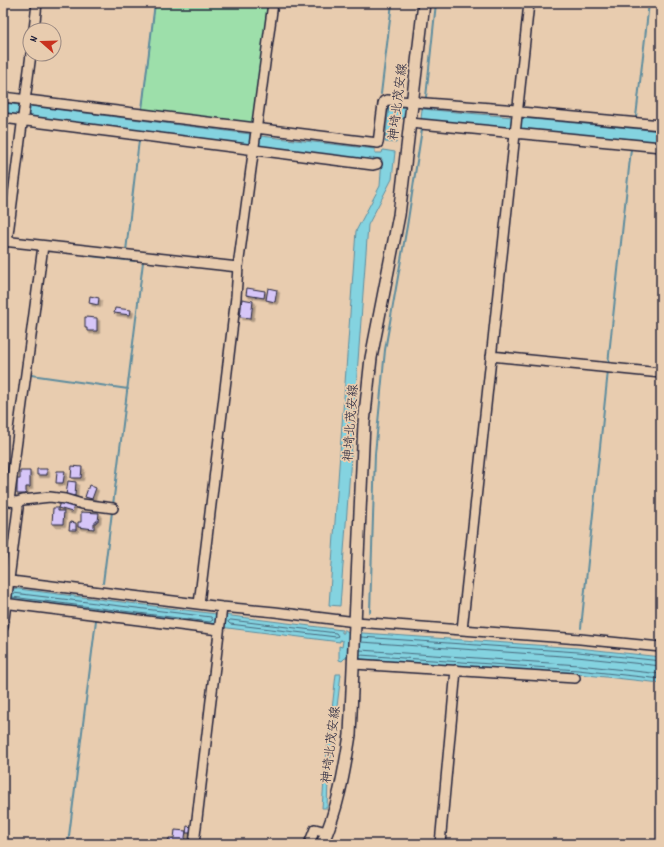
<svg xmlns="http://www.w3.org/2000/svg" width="664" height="847" font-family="Dekko,'Klee One',sans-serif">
<defs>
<filter id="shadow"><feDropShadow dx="2.5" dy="2.5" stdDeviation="0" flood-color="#0004"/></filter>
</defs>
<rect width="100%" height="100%" fill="#e8ccaf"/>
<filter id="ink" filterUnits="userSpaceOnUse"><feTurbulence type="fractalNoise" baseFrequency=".025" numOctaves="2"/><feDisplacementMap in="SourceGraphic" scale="8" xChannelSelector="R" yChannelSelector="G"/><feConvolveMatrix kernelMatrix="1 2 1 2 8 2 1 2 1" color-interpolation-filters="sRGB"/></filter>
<g filter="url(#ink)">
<path fill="#9ddfaa" stroke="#608072" d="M155 3H268L253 123 142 110Z"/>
<path fill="#84d3e0" stroke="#5d8c9e" d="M3 103 19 105V109L30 110V106L250 134V138L259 139 260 136 375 149V153H382L383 150 395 152 392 179 368 225 340 606 329 605 356 231 380 186 382 159 374 158 373 161 259 147V143L249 142V146L29 118V114L18 113 17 116 3 115Z
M389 106 406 108 405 119 398 118 396 143 385 142Z
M422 109 512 117 510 128 421 120Z
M520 118 661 131V142L519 129Z
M3 587 342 630V633H344V629L348 632 578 648 661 657V683L578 674 345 658 342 661 339 660V646L342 647 343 641 340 640V642L3 600Z
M336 674H341L328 780 327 808H322L324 780Z"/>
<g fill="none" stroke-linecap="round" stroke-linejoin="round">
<path stroke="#49697d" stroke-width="1" d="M12 597 210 622 213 620 211 617 13 593
M231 620 336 633 338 636 336 637 230 624 228 622Z
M361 637 578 652 661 661
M361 642 577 657 661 666
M360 650 579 665 661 674
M360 655 578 670 661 679"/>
<path stroke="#5d8c9e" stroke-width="2" d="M381 94 392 3
M426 97 436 3
M142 109 155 3
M636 117 649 3
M126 251 139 140
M90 256 135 261
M608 364 631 149
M31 375 128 389
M113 505 143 262
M103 583 112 512
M370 612 375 454 385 350 407 226 422 129
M581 628 608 371
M68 844 96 620"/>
</g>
<path fill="#d6c6f8" stroke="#22223b" filter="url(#shadow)" d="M247 288 265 291 264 298 246 295Z
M268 288 277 290 275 302 266 300Z
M90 296 99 298 98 305 89 303Z
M242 299 253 301 251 318 240 317Z
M115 308 131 310 130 315 114 313Z
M85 317 97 318V331H87V328H85Z
M72 466 82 467 81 478H71Z
M37 469H47V475H37Z
M20 471H30V487H26V494H17V479H20Z
M57 471H65L63 483H56Z
M68 481 76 482 75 496 66 495Z
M89 485 96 488 92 499 85 497Z
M60 502 74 506 72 512 58 508Z
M53 508H58V511H64L63 524H52Z
M81 512 99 513 98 521H96V523H94V529L78 527V522H81Z
M70 522 76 523V530H69Z
M187 826 192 827 191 833H186Z
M175 830 186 831 184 844H168L169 838H174Z"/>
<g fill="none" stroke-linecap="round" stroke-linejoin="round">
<defs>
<path id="minor" d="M34 30 37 3
M3 97 378 143 383 104 384 101 387 100 517 110 520 112 661 125
M3 118 373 165 377 164
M410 123 661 147
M3 241 238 267
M7 242 31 54
M491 356 661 373
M17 502 23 500 50 497 65 499 82 504 113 508
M3 580 222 607 275 612 356 622 580 639 661 647
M3 603 219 630
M199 604 236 297 238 267 273 3
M3 627 18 508 17 502 9 501 43 246
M462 630 529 3
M354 664 575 678
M194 844 222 607
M309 844 315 829 327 832
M440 844 456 670"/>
<path id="major" d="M322 844C338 809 344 773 350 735L364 423 371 358 399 215 424 3"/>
</defs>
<use href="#minor" stroke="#22223b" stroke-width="12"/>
<use href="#major" stroke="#22223b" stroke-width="14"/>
<use href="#minor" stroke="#e8ccaf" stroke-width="9"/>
<use href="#major" stroke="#e8ccaf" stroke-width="11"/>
</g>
</g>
<g text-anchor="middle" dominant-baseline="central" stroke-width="3.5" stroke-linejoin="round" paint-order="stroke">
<g font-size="13" fill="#22223b" stroke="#e8ccaf">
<text transform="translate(399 102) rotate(-83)">神埼北茂安線</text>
<text transform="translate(352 423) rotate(-86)">神埼北茂安線</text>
<text transform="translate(332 745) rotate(-83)">神埼北茂安線</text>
</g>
</g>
<rect width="664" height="847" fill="none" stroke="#e8ccaf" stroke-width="16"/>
<rect x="8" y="8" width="648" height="831" fill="none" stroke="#22223b" stroke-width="1.5" filter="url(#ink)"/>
<g transform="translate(42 42) rotate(290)"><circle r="19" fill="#e8ccaf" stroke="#998881"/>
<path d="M0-3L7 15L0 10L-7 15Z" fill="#c8321e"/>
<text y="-6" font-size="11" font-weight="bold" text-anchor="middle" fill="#22223b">N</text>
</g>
</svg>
